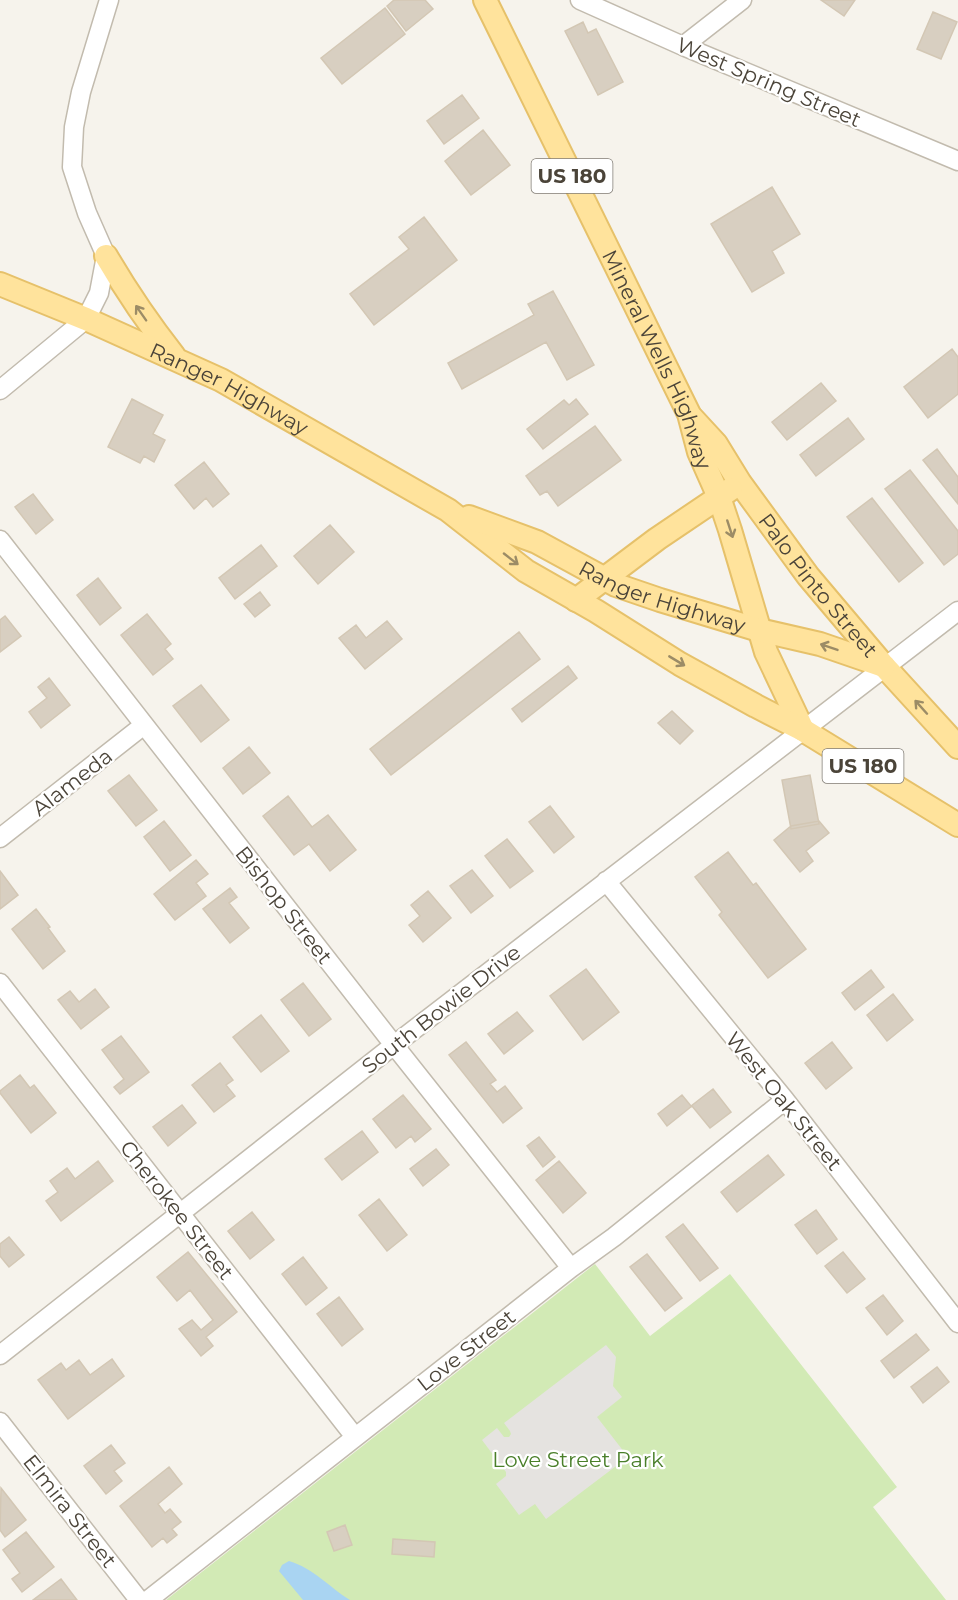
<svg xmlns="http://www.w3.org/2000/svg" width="958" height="1600" font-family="Montserrat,sans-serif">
<rect width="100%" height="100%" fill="#f6f3ec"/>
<path fill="#d2eab5" d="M595 1264 650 1336 730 1274 897 1487 873 1507 946 1600H166Z"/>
<path fill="#e5e3e0" d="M606 1345 616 1357 613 1386 622 1397 597 1417 628 1457 546 1519 535 1504 519 1515 496 1484 506 1476V1472L482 1440 497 1428 504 1437H509L511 1434 510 1431 504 1423Z"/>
<path fill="#a9d4f2" d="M289 1561C313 1568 329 1587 350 1600H303L279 1571 282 1565Z"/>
<path fill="#d8cfc1" stroke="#d3c7b4" stroke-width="1.5" d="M394 0H425L433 9 406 31 387 6Z
M821 0H855L844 16Z
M385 8 405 34 342 84 321 58Z
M933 12 957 22 941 59 917 49Z
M583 22 588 33 596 29 623 82 598 95 565 31Z
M462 95 479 118 444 144 427 121Z
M483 130 510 165 471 195 445 161Z
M772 187 800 234 772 251 784 273 752 292 711 224Z
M424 217 457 260 374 325 350 294 409 249 399 237Z
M553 291 594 365 567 380 546 342 462 389 448 363 534 315 528 304Z
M952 349 958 357V394L928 418 904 387Z
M821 383 836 401 787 440 772 422Z
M132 399 163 415 153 434 165 440 154 462 144 456 140 463 108 447Z
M576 399 588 414 543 449 527 429 564 400 569 405Z
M848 418 864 439 816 476 800 455Z
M595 426 621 460 558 506 547 491 540 495 526 476Z
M937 449 958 477V504L923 460Z
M204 462 229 494 213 507 206 498 194 509 175 485Z
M910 470 958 531V554L944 565 885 489Z
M33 494 53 520 36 534 15 507Z
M872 498 923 563 899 582 847 517Z
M330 525 354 552 318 584 294 556Z
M261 545 277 566 235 599 219 578Z
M98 578 121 608 100 625 77 595Z
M260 592 270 605 255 617 244 604Z
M147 614 171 644 165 649 173 659 153 675 121 635Z
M5 616 21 636 0 652V620Z
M387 621 402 639 365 669 339 638 356 625 366 638Z
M519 632 540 659 391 775 370 749Z
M568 666 577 678 522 722 512 709Z
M49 678 70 705 41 728 29 712 47 698 38 687Z
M201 685 229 720 201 742 173 706Z
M672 711 693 731 680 744 658 723Z
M249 747 270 773 243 794 223 768Z
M129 775 157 810 136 826 108 791Z
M810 775 819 824 791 829 782 780Z
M288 796 312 827 328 815 356 850 330 871 309 844 294 855 263 816Z
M550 806 574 837 554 853 529 822Z
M164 821 191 855 170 871 144 837Z
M819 821 829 833 806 851 813 861 800 872 774 840 791 826Z
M507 839 533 871 510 888 485 856Z
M728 852 753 885 756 883 806 949 768 978 719 915 722 912 695 877Z
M196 860 208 874 196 883 206 896 175 920 154 894Z
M472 870 493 896 471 913 450 886Z
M0 871 18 895 0 909Z
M230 888 237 897 229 903 249 928 230 943 203 909Z
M428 891 451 918 423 942 409 925 420 916 411 905Z
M36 909 50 927 48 928 65 951 43 969 12 929Z
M586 969 619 1012 583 1040 550 996Z
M871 970 884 987 855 1010 842 993Z
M303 983 331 1019 309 1036 281 1000Z
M95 989 109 1007 81 1029 58 1000 70 991 79 1002Z
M893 994 913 1020 887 1041 867 1015Z
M517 1012 533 1031 504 1054 488 1034Z
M261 1015 289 1051 261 1072 233 1037Z
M121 1036 149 1072 120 1094 114 1087 124 1079 102 1050Z
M466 1042 496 1080 490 1084 497 1092 505 1086 522 1108 503 1123 449 1055Z
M832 1042 852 1068 826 1089 805 1063Z
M220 1063 233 1080 226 1085 235 1096 214 1112 192 1085Z
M20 1075 30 1088 34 1085 56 1113 31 1133 0 1093V1091Z
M713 1089 731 1112 710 1128 692 1106 667 1126 658 1114 682 1095 691 1106Z
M403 1095 431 1129 415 1142 411 1136 396 1148 373 1119Z
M182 1105 196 1123 168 1146 153 1127Z
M362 1131 378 1152 342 1180 325 1159Z
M539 1137 555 1157 543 1167 527 1146Z
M436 1149 449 1165 423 1186 410 1169Z
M768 1155 784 1175 737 1212 721 1192Z
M98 1161 113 1181 61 1221 46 1201 58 1192 50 1181 67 1168 75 1179Z
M559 1161 586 1193 563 1213 536 1180Z
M379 1199 407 1235 387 1251 359 1215Z
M816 1210 837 1239 817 1254 795 1225Z
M252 1212 274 1240 250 1259 228 1231Z
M683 1224 718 1268 700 1281 666 1237Z
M9 1237 24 1255 9 1267 0 1256V1244Z
M188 1252 237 1312 206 1337 213 1346 201 1356 179 1329 192 1320 201 1330 213 1320 190 1290 177 1301 157 1277Z
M843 1252 865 1279 847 1293 825 1266Z
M647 1254 682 1298 665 1311 630 1267Z
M303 1257 327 1288 306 1305 282 1274Z
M883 1295 903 1321 887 1335 866 1308Z
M339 1297 363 1329 342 1346 317 1314Z
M916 1334 929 1350 894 1378 881 1361Z
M112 1359 124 1376 68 1419 38 1380 61 1363 66 1370 79 1360 90 1375Z
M937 1367 949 1382 923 1403 911 1387Z
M111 1445 125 1463 114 1471 122 1481 106 1494 84 1466Z
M169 1467 182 1484 158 1504 165 1513 170 1509 181 1522 172 1529 177 1535 167 1543 163 1538 152 1547 120 1506Z
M1 1488 26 1520 5 1537 0 1530Z
M345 1525 352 1545 334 1551 327 1532Z
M26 1532 54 1567 22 1592 12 1579 20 1573 3 1550Z
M393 1539 435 1542 434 1557 392 1554Z
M61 1579 77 1600H33Z"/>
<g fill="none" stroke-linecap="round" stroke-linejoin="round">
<defs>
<path id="minor" d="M580 0 683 46 958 161
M683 46 742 0
M0 390 86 319 99 293 106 256 87 213 72 167 74 127 81 92 109 0
M0 540 394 1045 571 1268
M0 838 144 725
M606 881 785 1100 958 1323
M0 983 355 1437
M0 1355 394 1045 958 611
M0 1422 139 1600
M148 1600 571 1268 614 1237 785 1100"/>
<g id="major">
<path id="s1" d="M485 0 689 414 699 452 719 497 730 530 766 652 803 730"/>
<path d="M106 256C127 292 148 323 174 356"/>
<path id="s2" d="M0 284 86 319 221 380 448 510 526 571 596 611 680 664 756 706 803 730 958 825"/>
<path id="s3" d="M692 418 716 444 740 483 808 576 884 666 958 747"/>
<path id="s4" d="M469 517 537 542 616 585 660 600 759 630 820 644 884 666"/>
<path d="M576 600 657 539 731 489"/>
</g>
</defs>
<use href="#minor" stroke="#c2bbae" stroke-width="21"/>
<use href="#major" stroke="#e6c16a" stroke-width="26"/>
<use href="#minor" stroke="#fff" stroke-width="18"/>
<use href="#major" stroke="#ffe39c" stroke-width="22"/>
</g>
<defs><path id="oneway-shaft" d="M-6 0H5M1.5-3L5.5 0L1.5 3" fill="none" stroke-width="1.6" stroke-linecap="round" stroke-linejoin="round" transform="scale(1.5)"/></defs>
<g stroke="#9c8c66">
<use href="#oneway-shaft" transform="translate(141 313) rotate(-125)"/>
<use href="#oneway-shaft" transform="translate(730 529) rotate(72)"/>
<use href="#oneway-shaft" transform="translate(511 559) rotate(38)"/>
<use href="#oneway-shaft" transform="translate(829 647) rotate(-161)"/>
<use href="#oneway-shaft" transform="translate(677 661) rotate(31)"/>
<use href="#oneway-shaft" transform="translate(921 707) rotate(-132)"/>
</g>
<g text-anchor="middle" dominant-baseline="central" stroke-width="4.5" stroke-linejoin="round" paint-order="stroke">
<g fill="#fff" stroke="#817c74" stroke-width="1.5">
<rect x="531.5" y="159" width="81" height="34" rx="4.5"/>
<rect x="822.5" y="749" width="81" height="34" rx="4.5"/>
</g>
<g font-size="20" font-weight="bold" fill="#4b4439">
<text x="572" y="176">US 180</text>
<text x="863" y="766">US 180</text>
</g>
<g font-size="21" fill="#4b4439" stroke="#fff">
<text transform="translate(769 82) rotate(23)">West Spring Street</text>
<text stroke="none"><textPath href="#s1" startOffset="399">Mineral Wells Highway</textPath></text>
<text stroke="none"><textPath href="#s2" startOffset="252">Ranger Highway</textPath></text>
<text stroke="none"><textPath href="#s3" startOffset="210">Palo Pinto Street</textPath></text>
<text stroke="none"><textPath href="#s4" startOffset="210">Ranger Highway</textPath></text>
<text transform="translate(72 782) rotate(-38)">Alameda</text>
<text transform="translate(284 905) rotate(52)">Bishop Street</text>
<text transform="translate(441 1009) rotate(-38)">South Bowie Drive</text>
<text transform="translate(784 1101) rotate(51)">West Oak Street</text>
<text transform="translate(177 1210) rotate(52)">Cherokee Street</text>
<text transform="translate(466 1350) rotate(-38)">Love Street</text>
<text transform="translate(70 1511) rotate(52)">Elmira Street</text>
</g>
<g font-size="21" fill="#4a7f2a" stroke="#fff">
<text x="578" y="1459">Love Street Park</text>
</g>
</g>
</svg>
